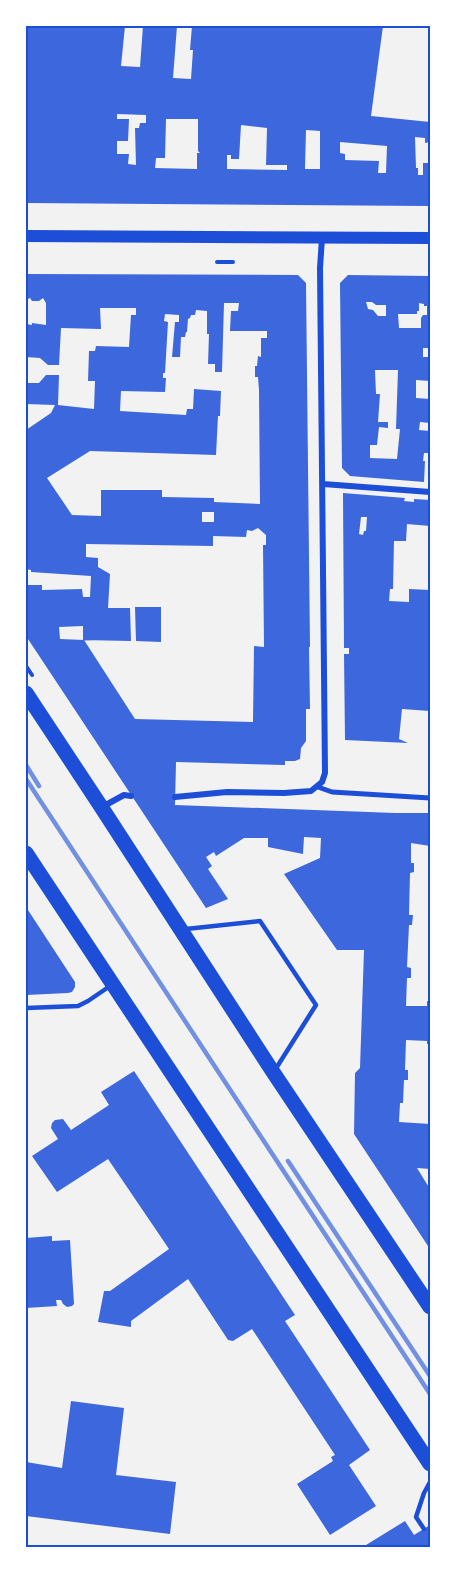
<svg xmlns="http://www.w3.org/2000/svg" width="456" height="1573" font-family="'Roboto Serif',serif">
<rect width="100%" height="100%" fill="#f2f2f2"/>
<path fill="#3d67dc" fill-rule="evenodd" d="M26 26H125L121 66 140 67 143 26H177L173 78 191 79 193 50H190L192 26H383L371 116 430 122V142L425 143V138L415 137 416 168H418V175H423V163H430V206L26 203ZM117 114 146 115V123H140L139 128H135L136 165 128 164 129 154H117V141H128L129 119H117ZM166 119H198V151L200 153H197V169L155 168 156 158H165ZM241 125 267 128 266 165H287V170L227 169V155H231V159H239ZM306 130 320 131V169H305ZM340 142 387 146 386 173H378L379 161 345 160V154L340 153Z
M26 274 298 275 306 283 310 647H309L310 709H306V741L301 748 300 759 295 761H285V765L176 762 175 805 395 813H430V846L411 843V863H414V872L410 873 409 915H413L412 925H409L407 967 411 968V978H407L406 1006H427V1001L430 1002V1044H427V1041L406 1040 405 1070H408V1080H404L403 1103H400L399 1122 430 1124V1169L417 1168 430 1189V1249L354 1134 355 1073 360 1068 364 950H337L284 874 320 858 321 838 304 837 303 854 268 847V838H244L216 856 214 852 206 857 212 866 208 869 228 899 206 908 26 636V585H42V590L82 589 83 597H90L91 576 31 572V570L26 569V430L51 413 55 405 26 404V383H39L46 375H59L58 405 94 409 95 381H88L89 351H95L96 346 129 347 131 315H136V308H100L101 329 61 328 59 365H48L40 358 26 357V324L32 325V323L46 325V303L43 298 39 301H32L30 298 26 300ZM224 303H239L238 311H231L230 331H267V338H261V357L258 356 257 366H255V377H258L259 390 260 504 214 502V498L162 497V490H101V516L72 515 47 478 90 451 216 455 218 416H220L221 391 194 389 193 409H187L186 415 120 411 121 391 165 392 166 378H163V373H165L168 322 164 321 165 314 179 315V322H175L172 357H180L181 337H185L186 332H187L188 319 190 318 191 315H195L196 310 207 311V334H209L208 364H215V372H222ZM202 512H214V522H202ZM258 528 266 535V545H263L264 647 254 646 253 722 135 719 84 640 60 639 59 627 83 626V640L131 641 130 608H108L110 574 98 567V558L86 557V544L213 546V536L246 537 247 530 252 531Z
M348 275 430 276V348H423V357H430V381L416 380V398L430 399V423L420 422 419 430 430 431V453H424L423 461H425L424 482 350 476 342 468 340 283ZM366 302H372L376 305H386V316H378L373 310 368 309ZM419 303 424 304V306H427V315H423L421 318V328H399L398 314H417V311H419ZM375 370H398L396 429H400L397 459 370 458V445H377L379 427 388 428V422H378L380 394H376Z
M343 493 405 498 404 501 414 502V499L430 500V526L407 524 406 541H394L393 589H390L389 601 409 602V589L430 590V711L402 709 399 739 408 743 345 740 344 654H349V648H344ZM361 517H367L366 531H364L363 535 359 534Z
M135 607H161V642L136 641Z
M26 907 75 982V987L72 992 68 993 26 995Z
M134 1071 295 1315 285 1321 370 1450 349 1465 376 1506 330 1535 297 1484 333 1461 331 1457 335 1455 252 1329 233 1341 228 1340 188 1279 131 1321V1327L98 1322 104 1291H110L169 1249 108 1159 57 1192 32 1156 58 1139 51 1128 52 1123 55 1120 63 1119 71 1130 109 1105 101 1092Z
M52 1236V1241L70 1240 74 1304 72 1306 67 1307 63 1304 61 1300H56L57 1306 26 1308V1238Z
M71 1401 124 1408 116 1475 176 1482 170 1534 26 1516V1462L62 1468Z
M405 1521 414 1535 430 1525V1548H366V1545Z"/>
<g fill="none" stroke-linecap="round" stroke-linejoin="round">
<path stroke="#1d4ed8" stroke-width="4" d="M217 262H233
M26 666 32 675"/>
<path stroke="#1d4ed8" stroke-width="4.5" d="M186 929 260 921 316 1005 275 1070
M26 1008 78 1006 88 1001 110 986
M424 1529 416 1517 424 1493 430 1482"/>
<path stroke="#1d4ed8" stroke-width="5" d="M318 787 332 792 430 798"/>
<path stroke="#1d4ed8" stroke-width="6" d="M323 484 430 492
M175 797 227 792 284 793 311 791 322 782 325 773 320 268 322 238
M102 807 124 795 131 796"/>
<path stroke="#1d4ed8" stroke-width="12" d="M26 236 430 238"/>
<path stroke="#1d4ed8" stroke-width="15" d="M26 693 98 802 273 1072 430 1307
M26 853 430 1464"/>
<path stroke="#7290e2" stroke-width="4.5" d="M26 765 39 786
M26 779 430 1394
M288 1161 430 1376"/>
</g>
<rect width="456" height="1573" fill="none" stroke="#ffffff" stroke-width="54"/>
<rect x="27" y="27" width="402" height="1519" fill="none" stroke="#1d4ed8" stroke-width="2"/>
</svg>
